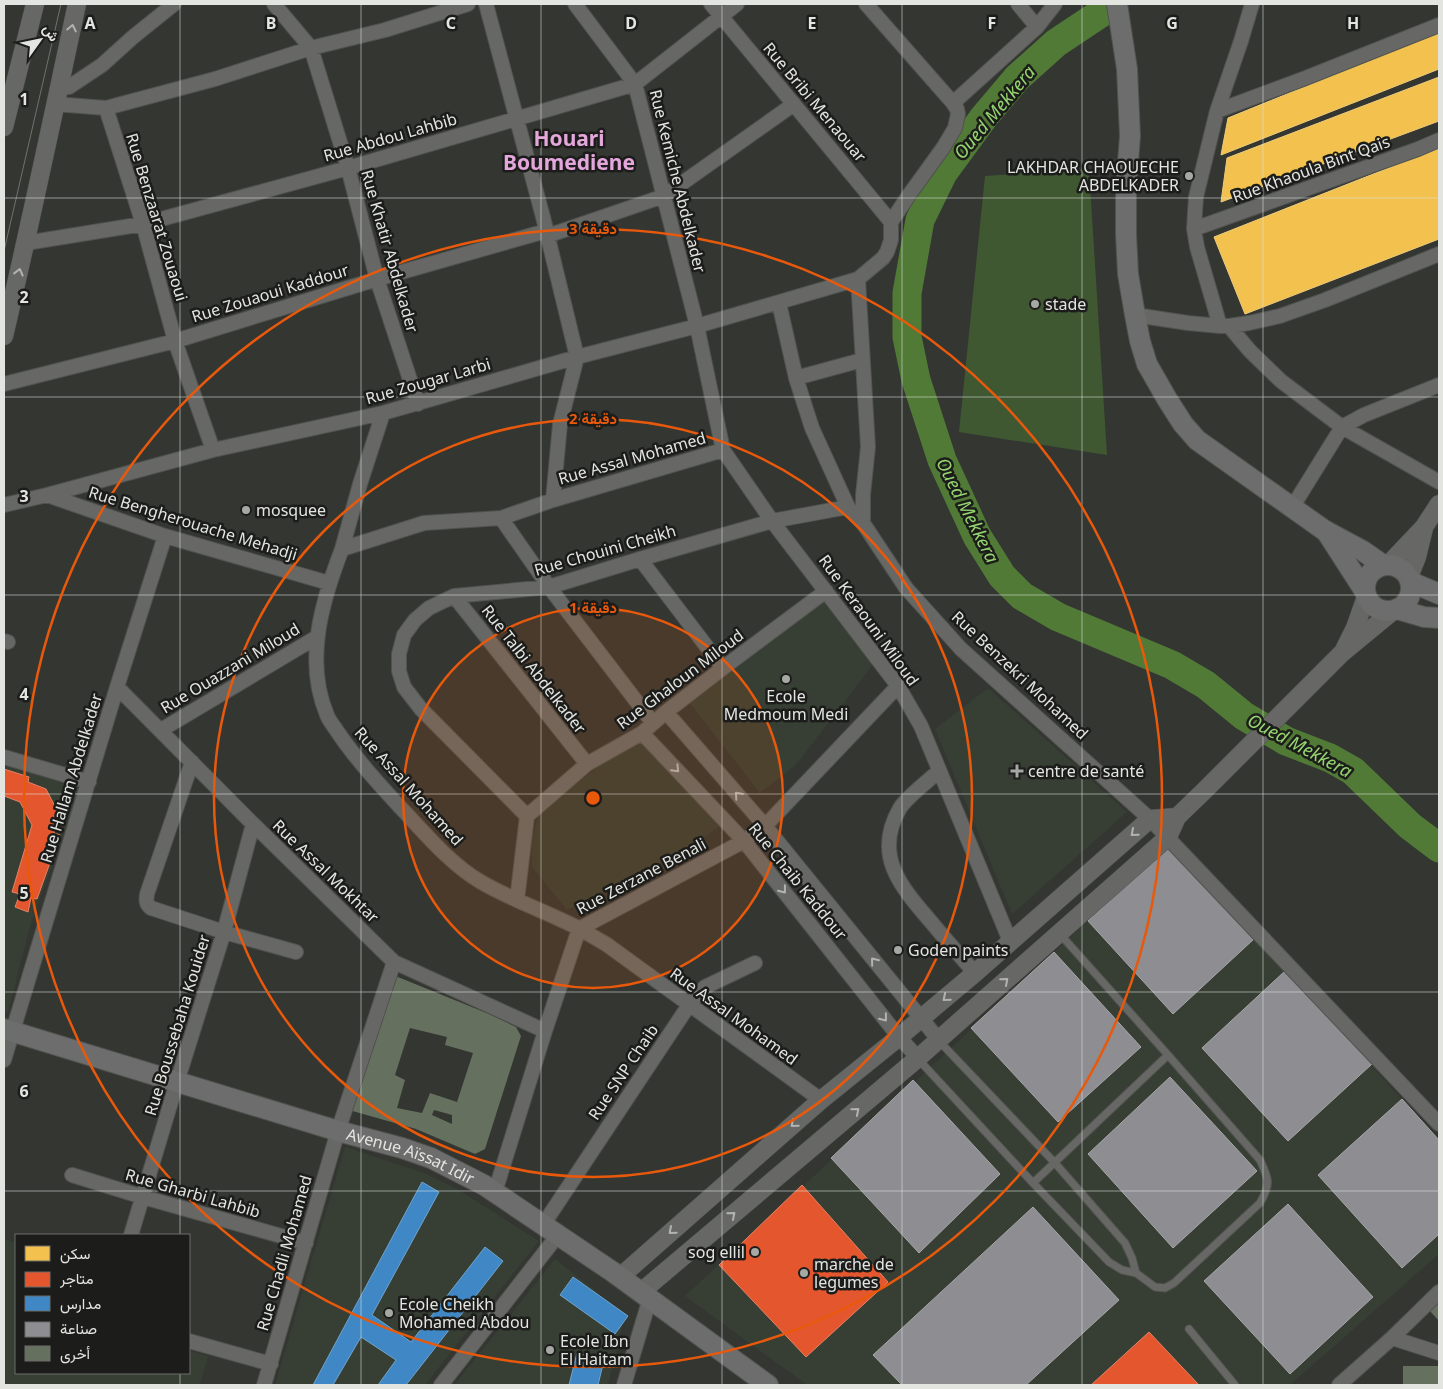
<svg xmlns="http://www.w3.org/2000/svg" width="1443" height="1389" font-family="'Noto Sans',Vazirmatn,sans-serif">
<rect width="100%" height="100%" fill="#343632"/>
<path fill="#373f34" d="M818 590 875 662 796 765 760 793 688 701Z
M988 688 1127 812 1012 914 935 729Z
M644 732 719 827 686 850 567 910 532 867V839L539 812Z
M4 764 81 786 31 923 8 1012 4 1011Z
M1169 845 1439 1140V1254L1290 1385H807L685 1296Z
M345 1147 424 1173 457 1189 539 1241 425 1385H275Z
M4 1239 16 1243V1373H189V1351L208 1356 200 1385H4Z
M555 1259 625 1314 608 1385H454Z"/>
<path fill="#3f5831" d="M1089 169 1107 455 959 432 985 176Z"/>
<path fill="#f2c14e" stroke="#eecc7a" d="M1439 32V69L1221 155 1228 118Z
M1439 77V121L1221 202 1227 158Z
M1439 148V239L1245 314 1214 237Z"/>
<path fill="#e4572e" stroke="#e48264" d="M4 769 29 777 28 782 46 789 60 816 54 833 60 835 37 899 31 898 28 912 15 907 20 894 12 892 32 825 20 802 4 796Z
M802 1185 888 1282 806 1357 719 1265Z
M1149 1332 1199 1385H1091Z"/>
<path fill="#3f88c5" stroke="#70a4cd" d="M422 1182 439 1192 372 1315 411 1342 485 1247 503 1261 406 1385H378L396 1360 361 1337 333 1385H313Z
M573 1277 628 1316 615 1334 560 1295Z
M577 1353 604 1360 598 1385H569Z"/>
<path fill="#8d8d92" stroke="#a7a7aa" d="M1169 845 1255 938 1173 1014 1088 921Z
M1054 952 1141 1047 1058 1122 971 1028Z
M1285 971 1372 1064 1288 1141 1202 1048Z
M1170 1077 1257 1171 1173 1248 1088 1154Z
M913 1080 1000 1174 919 1253 831 1158Z
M1402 1099 1439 1140V1234L1402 1268 1318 1175Z
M1288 1204 1373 1297 1290 1374 1204 1281Z
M1033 1207 1119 1300 1026 1385H902L873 1355Z"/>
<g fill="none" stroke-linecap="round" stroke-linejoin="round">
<path stroke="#507a36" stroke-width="29" d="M1109 4 1101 13 1056 43 1017 78 984 117 943 173 920 220 907 293V337L916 380 942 460 977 536 1002 576 1022 596 1058 617 1172 665 1206 685 1244 716 1286 741 1330 758 1353 771 1410 826 1439 848"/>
</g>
<path fill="#66705f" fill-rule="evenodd" d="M393 975 489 1014 516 1027 521 1036 485 1149 475 1154 416 1129 349 1110ZM410 1028 447 1037 445 1045 473 1053 457 1102 430 1093 422 1113 397 1108 405 1080 395 1075ZM434 1110 452 1115V1124L432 1115Z
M1439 1301V1321L1429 1310Z
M1403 1366H1439V1385H1403Z"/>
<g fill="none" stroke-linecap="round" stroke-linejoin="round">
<defs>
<path id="service" d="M939 1041 1055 1163 1125 1243 1132 1258 1136 1273
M918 1059 1033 1183 1109 1262 1122 1270 1136 1273 1155 1287 1165 1288 1174 1283 1260 1203C1271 1184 1269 1179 1260 1160L1168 1055 1059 933
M1033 1183 1168 1055
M1189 1329 1235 1385"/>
<path id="minor" d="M274 4 311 48 348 168 377 279 418 404
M486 4 543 217 577 357 560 424 553 500
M575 4 635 84 697 326 723 450 772 521 898 686 921 726 1010 941
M711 4 891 222
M1018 4 1037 27
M59 89 69 87 102 65 133 37 174 4
M953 103 1037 27 1055 4
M55 104 106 108 215 79 311 48 385 30 468 4
M106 108 143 224 175 341 213 450
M1217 111 1303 79 1439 25
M1194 229 1418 149 1439 140
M547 236 664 196 794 104
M26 243 143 224 348 168 635 84 737 4
M858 279 868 447 863 495V523
M779 303 796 378 812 428 848 507 863 523 906 588 961 649 1150 819 1439 1124
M1135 315 1188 323 1220 326H1229L1249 323 1280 316 1325 300 1439 254
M1220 326 1197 247 1194 229 1195 212 1196 197 1217 111 1241 41 1252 4
M1229 326 1250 351 1281 381 1342 427 1439 482
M796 378 862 360
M4 384 175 341 377 279 546 231
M723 450 553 500 501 518 424 523 342 549C322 601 304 661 327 715 329 721 334 726 337 731 355 758 378 783 400 807 424 832 450 864 481 882 512 900 547 912 580 929 589 934 597 939 606 944L821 1100
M47 495 165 536 329 583
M4 505 47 495 213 450 383 413 577 357 697 326 858 279 883 258 887 252 891 240V222L909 195 943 148 955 128 958 114 957 109 953 103 866 4
M1293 506 1342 427 1364 415 1439 385
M501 518 549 587 653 723
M342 549 360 484 383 413
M640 559 723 668
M454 596 587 764
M4 641 8 642
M117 687 253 824 394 962 545 1031
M666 712 765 826 938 1039
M161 730 317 637
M642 733 744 841 899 1037 918 1058
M4 757 89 782
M192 762 147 894C146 901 146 904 151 908L224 932 296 952
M939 771C929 780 906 798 900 808 872 856 902 888 932 923 946 940 961 957 975 973
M527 816 421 709 404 687 399 671V654L404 635 415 620 429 608 454 596 549 587 640 559 772 521 848 507
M517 900 527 816 587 764 642 733 666 712 723 668 826 591
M4 1060 117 687 165 536
M72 1175 143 1197 306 1243
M495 1192 545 1031 579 929 744 841 765 826 898 686
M543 1225 689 1005 705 987 755 963
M131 1235 177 1082 224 932 253 824
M1392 1338 1439 1353
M189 1341 271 1364
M264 1385 338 1131 394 962
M441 1385 558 1235
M624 1385 650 1298
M1339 1385 1392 1338 1439 1292"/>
<path id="tertiary" d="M4 127 35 4
M4 336C30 226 53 115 77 4
M1388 565 1424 527 1439 504
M1409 577 1417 557 1424 528
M1345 648 1355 628 1366 597
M620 1277 821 1100 899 1037 975 973 1150 819 1177 817
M641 1292 918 1058 1168 837 1177 817 1204 791 1342 653 1393 611"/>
<g id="secondary">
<path d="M1117 4 1127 69 1130 136 1126 188V234L1128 274 1135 315 1140 341 1147 364 1167 399 1183 424 1197 440 1324 530 1363 551 1383 565"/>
<path d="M1326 531 1364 590"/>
<circle cx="1388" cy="588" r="23"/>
<path d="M1411 582 1439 594"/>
<path d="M1397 609 1424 617 1439 618"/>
<path id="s1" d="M4 1029 338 1131 402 1148 431 1158 484 1185 613 1272 768 1385"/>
</g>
</defs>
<use href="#service" stroke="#50524e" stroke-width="9"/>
<use href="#minor" stroke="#50524e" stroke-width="16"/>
<use href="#tertiary" stroke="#50524e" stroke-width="19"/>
<use href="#secondary" stroke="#50524e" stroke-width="22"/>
<use href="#service" stroke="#676866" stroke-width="7"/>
<use href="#minor" stroke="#676866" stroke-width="14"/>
<use href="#tertiary" stroke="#676866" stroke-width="18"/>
<use href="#secondary" stroke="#6e6d6d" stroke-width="20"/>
<path stroke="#70726e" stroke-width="1" d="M4 251 61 4"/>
</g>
<defs><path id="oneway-chevron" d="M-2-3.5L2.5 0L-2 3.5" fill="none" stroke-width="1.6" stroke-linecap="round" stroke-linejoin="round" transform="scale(1.25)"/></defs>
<g stroke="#b1b3b0">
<use href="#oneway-chevron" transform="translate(72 28) rotate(-78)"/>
<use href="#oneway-chevron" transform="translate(19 272) rotate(-76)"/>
<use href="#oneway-chevron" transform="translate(676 769) rotate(46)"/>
<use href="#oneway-chevron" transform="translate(738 795) rotate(-131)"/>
<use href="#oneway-chevron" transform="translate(1134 833) rotate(139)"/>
<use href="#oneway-chevron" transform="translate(783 890) rotate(52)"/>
<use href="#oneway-chevron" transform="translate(874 961) rotate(-129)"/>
<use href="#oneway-chevron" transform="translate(1005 981) rotate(-41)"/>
<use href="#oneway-chevron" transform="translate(946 998) rotate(140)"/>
<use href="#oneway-chevron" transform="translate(884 1018) rotate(52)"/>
<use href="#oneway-chevron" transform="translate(856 1111) rotate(-40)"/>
<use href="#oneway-chevron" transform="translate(794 1124) rotate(139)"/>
<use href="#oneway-chevron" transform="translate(732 1215) rotate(-40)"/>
<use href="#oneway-chevron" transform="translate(672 1231) rotate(139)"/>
</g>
<path fill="none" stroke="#e3e5e1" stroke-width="1" stroke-opacity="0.55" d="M180 4V1235M361 4V1385M541 4V1385M722 4V1385M902 4V1385M1082 4V1385M1263 4V1385M4 198H1439M4 397H1439M4 595H1439M4 794H1439M4 992H1439M4 1191H1439M180 1373V1385"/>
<circle cx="593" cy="798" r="190" fill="#e8590c" fill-opacity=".12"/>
<g fill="none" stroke="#e8590c" stroke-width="2.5">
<circle cx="593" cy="798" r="190"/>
<circle cx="593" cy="798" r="379"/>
<circle cx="593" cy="798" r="569"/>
</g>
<g fill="#a6a8a4" stroke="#1c1d1b" stroke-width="2">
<circle cx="1189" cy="176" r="5"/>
<circle cx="1035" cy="304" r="5"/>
<circle cx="246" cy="510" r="5"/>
<circle cx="786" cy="679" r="5"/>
<path d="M1014.5 763.5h5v5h5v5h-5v5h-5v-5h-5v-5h5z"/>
<circle cx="898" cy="950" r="5"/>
<circle cx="755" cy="1252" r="5"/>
<circle cx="804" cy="1273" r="5"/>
<circle cx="389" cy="1313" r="5"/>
<circle cx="550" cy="1350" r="5"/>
</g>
<g text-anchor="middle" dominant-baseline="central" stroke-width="5" stroke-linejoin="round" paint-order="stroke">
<g font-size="16" fill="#e3e5e1" stroke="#1c1d1b">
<text transform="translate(815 102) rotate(50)">Rue Bribi Menaouar</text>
<text transform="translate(390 137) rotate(-16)">Rue Abdou Lahbib</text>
<text transform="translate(1311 169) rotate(-20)">Rue Khaoula Bint Qais</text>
<text transform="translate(678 181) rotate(76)">Rue Kemiche Abdelkader</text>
<text transform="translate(157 217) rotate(73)">Rue Benzaarat Zouaoui</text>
<text transform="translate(390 251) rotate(74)">Rue Khatir Abdelkader</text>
<text transform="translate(270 293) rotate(-17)">Rue Zouaoui Kaddour</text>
<text transform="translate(428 381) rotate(-16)">Rue Zougar Larbi</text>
<text transform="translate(632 458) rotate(-16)">Rue Assal Mohamed</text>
<text transform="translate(193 523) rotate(17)">Rue Bengherouache Mehadji</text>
<text transform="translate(605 550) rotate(-16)">Rue Chouini Cheikh</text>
<text transform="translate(869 620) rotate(54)">Rue Keraouni Miloud</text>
<text transform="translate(230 668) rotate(-31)">Rue Ouazzani Miloud</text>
<text transform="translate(534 669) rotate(52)">Rue Talbi Abdelkader</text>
<text transform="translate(1020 675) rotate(43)">Rue Benzekri Mohamed</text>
<text transform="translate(680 679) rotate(-37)">Rue Ghaloun Miloud</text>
<text transform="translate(71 778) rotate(-73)">Rue Hallam Abdelkader</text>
<text transform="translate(409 786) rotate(48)">Rue Assal Mohamed</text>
<text transform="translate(326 871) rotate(44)">Rue Assal Mokhtar</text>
<text transform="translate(641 876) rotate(-28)">Rue Zerzane Benali</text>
<text transform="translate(798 881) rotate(51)">Rue Chaib Kaddour</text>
<text transform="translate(734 1016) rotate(36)">Rue Assal Mohamed</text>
<text transform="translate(177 1025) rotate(-73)">Rue Boussebaha Kouider</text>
<text transform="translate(623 1072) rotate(-56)">Rue SNP Chaib</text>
<text stroke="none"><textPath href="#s1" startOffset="426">Avenue Aïssat Idir</textPath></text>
<text transform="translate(193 1193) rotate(16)">Rue Gharbi Lahbib</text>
<text transform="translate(284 1253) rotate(-74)">Rue Chadli Mohamed</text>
</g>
<g font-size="16" fill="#e3e5e1" stroke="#1c1d1b" text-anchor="start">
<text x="1179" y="167" text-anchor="end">LAKHDAR CHAOUECHE<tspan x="1179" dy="18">ABDELKADER</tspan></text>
<text x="1045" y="304">stade</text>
<text x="256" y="510">mosquee</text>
<text x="786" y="696" text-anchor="middle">Ecole<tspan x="786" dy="18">Medmoum Medi</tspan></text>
<text x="1028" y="771">centre de santé</text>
<text x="908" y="950">Goden paints</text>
<text x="745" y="1252" text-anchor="end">sog ellil</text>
<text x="814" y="1264">marche de<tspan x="814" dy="18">legumes</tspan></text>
<text x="399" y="1304">Ecole Cheikh<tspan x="399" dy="18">Mohamed Abdou</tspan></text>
<text x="560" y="1341">Ecole Ibn<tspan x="560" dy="18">El Haitam</tspan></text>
</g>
<g font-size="18" font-style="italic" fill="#95d570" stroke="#1c1d1b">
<text transform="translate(994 112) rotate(-50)">Oued Mekkera</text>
<text transform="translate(968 510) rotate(63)">Oued Mekkera</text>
<text transform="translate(1300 745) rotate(28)">Oued Mekkera</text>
</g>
<g font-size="21" font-weight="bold" fill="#e3a7dc" stroke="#1c1d1b">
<text x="569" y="138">Houari<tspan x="569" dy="24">Boumediene</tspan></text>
</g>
</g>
<g font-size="16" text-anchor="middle" font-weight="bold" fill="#e3e5e1" stroke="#1c1d1b" stroke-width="5" stroke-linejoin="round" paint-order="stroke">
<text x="90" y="29">A</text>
<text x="271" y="29">B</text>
<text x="451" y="29">C</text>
<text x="631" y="29">D</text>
<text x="812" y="29">E</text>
<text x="992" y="29">F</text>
<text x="1172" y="29">G</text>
<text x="1353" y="29">H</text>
<text x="24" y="105">1</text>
<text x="24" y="303">2</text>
<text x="24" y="502">3</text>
<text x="24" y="700">4</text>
<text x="24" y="899">5</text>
<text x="24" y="1097">6</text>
</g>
<circle cx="593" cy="798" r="8" fill="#e8590c" stroke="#1c1d1b" stroke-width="2.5"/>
<g font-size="15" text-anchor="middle" font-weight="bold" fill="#e8590c" stroke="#1c1d1b" stroke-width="5" stroke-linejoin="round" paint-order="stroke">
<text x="593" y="234">3 دقيقة</text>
<text x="593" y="424">2 دقيقة</text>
<text x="593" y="613">1 دقيقة</text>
</g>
<rect width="1443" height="1389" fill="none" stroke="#e3e5e1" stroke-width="10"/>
<rect x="15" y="1234" width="175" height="140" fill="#1c1d1b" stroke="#6c6d6a"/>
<rect x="25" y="1246" width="25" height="15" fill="#f2c14e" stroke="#6c6d6a"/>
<text x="60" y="1259" font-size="15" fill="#e3e5e1">سكن</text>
<rect x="25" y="1272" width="25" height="15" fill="#e4572e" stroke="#6c6d6a"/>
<text x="60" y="1284" font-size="15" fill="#e3e5e1">متاجر</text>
<rect x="25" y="1296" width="25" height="15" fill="#3f88c5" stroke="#6c6d6a"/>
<text x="60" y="1309" font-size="15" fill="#e3e5e1">مدارس</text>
<rect x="25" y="1322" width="25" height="15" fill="#8d8d92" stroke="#6c6d6a"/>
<text x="60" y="1334" font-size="15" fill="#e3e5e1">صناعة</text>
<rect x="25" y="1346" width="25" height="15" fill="#66705f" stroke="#6c6d6a"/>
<text x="60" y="1359" font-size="15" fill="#e3e5e1">أخرى</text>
<g transform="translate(40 40) rotate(57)" stroke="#1c1d1b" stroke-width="4" paint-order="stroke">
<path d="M0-4L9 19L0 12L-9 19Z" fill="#e3e5e1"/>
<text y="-8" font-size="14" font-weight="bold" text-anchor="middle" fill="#e3e5e1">ش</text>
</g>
</svg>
